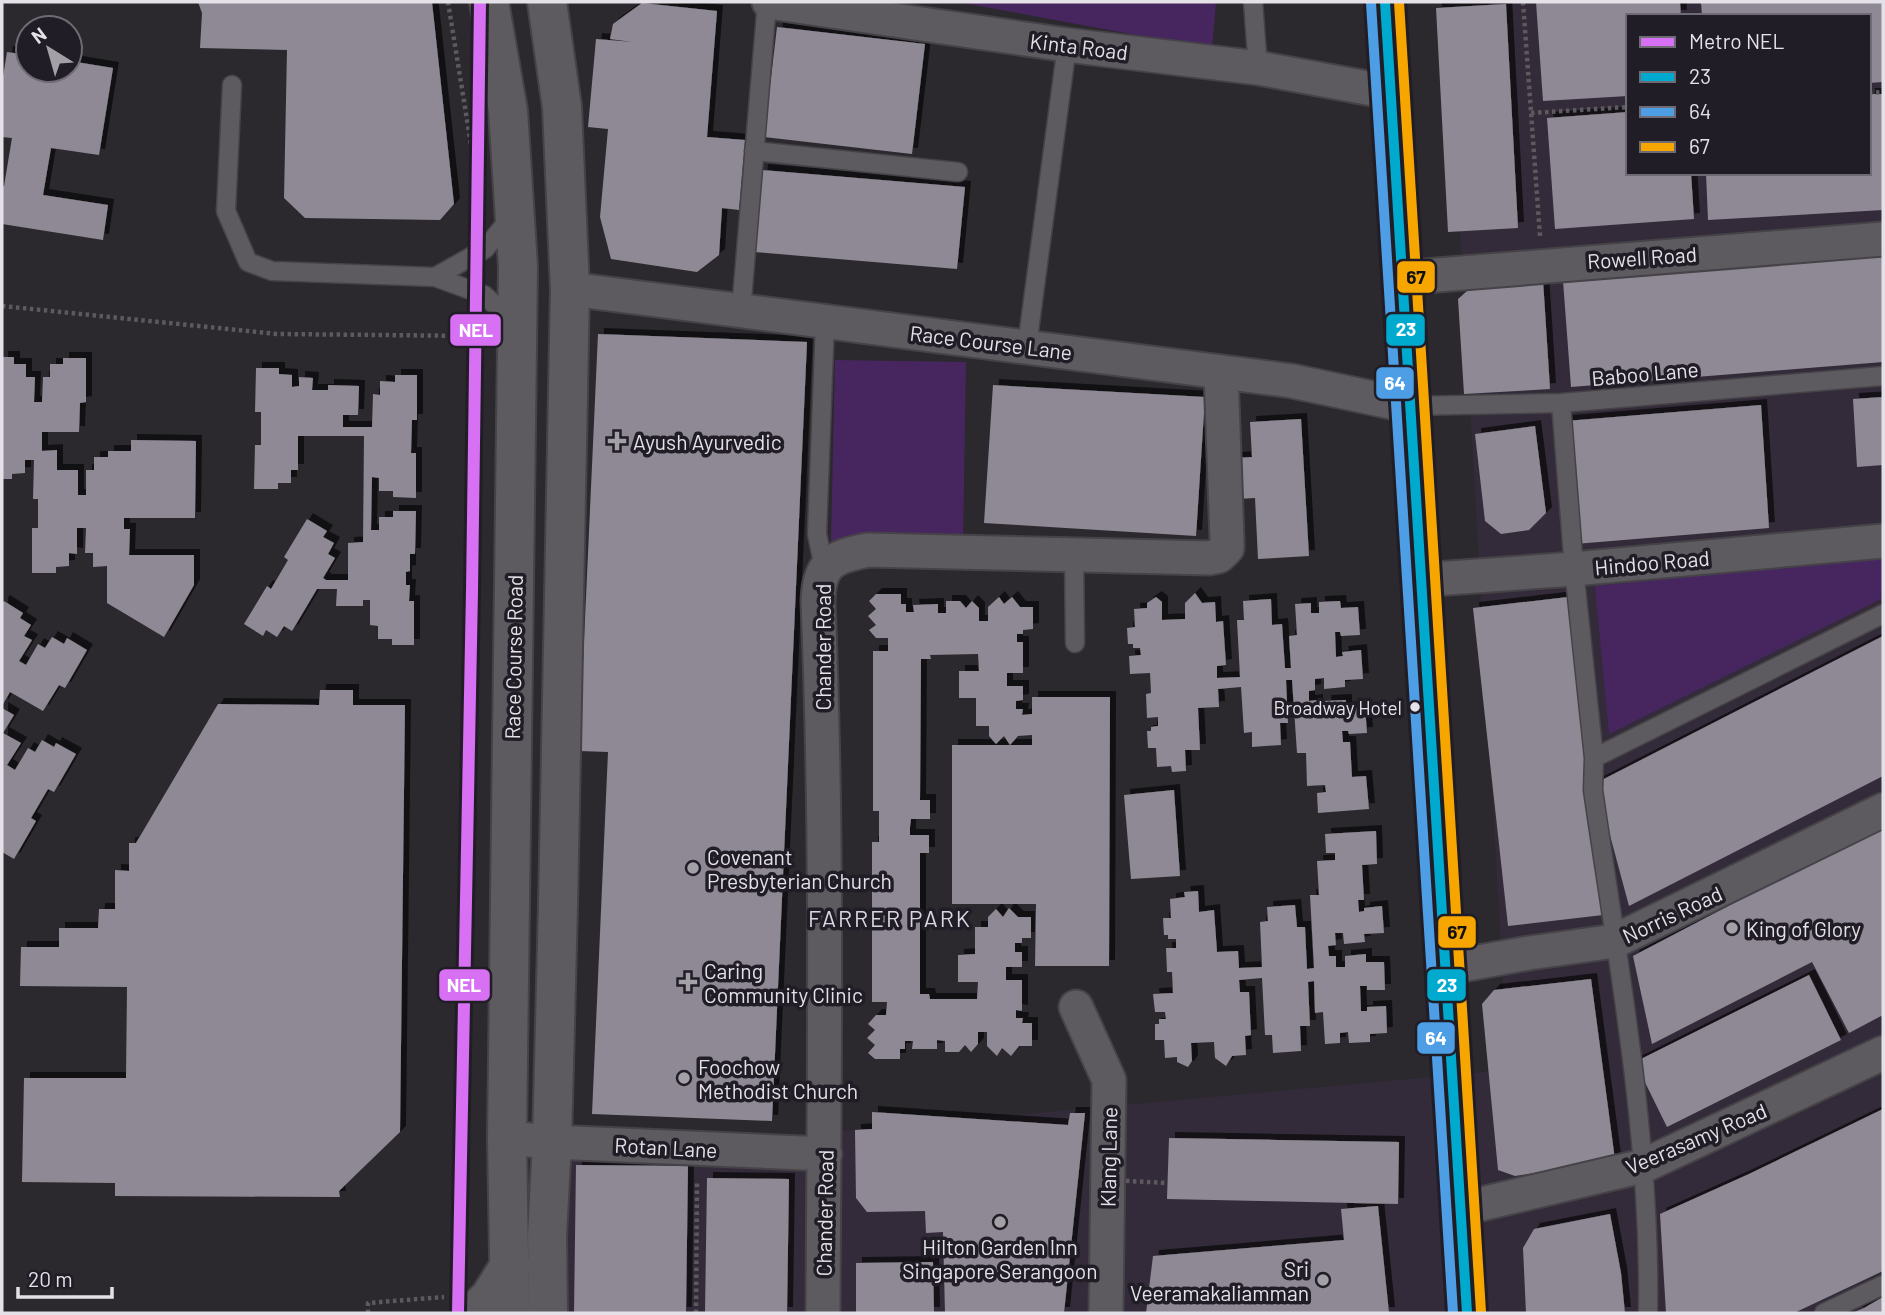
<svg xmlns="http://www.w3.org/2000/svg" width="1885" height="1315" font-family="Barlow,sans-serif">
<defs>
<filter id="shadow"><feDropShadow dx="6" dy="-6" stdDeviation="0" flood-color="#0009"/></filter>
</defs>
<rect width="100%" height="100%" fill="#2b282e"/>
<path fill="#332b39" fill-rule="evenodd" d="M1447 2H1883V1313H568L564 1156 1508 1070ZM1628 16H1869V173H1628Z"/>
<path fill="#472660" d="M958 2H1216L1212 49Z
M835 360 966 362 963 543 831 541Z
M1883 557V598L1609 734 1595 586Z"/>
<path fill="#8f8995" filter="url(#shadow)" d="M198 2H432L454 204 440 220 305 218 284 198 287 50 200 48 202 13Z
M1536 2H1680L1681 16H1628V96L1543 101Z
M1701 2H1883V82L1869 83V16H1702Z
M642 3 717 11 707 137 745 140 739 210 722 208 719 255 697 272 611 259 600 217 608 129 588 127 596 39 633 42 610 39 613 24Z
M1506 4 1518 228 1448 232 1436 8Z
M777 27 925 44 912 154 764 137Z
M7 52 28 55V70H70V61L113 68 99 155 51 148 43 195 108 205 103 240 2 224V186H4L12 138 2 137V83Z
M1869 94H1883V210L1708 220 1706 173H1869Z
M1628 112V173H1691L1694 219 1555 229 1547 118Z
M762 170 965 187 957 269 754 252Z
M1883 255V362L1571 387 1563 281Z
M1543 280 1550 389 1464 394 1458 299 1475 284Z
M598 334 807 342 772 1121 592 1114 608 752 579 751Z
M2 357H14V364H26V377H35L34 402H42L43 377H50V364H63V358H86V402L80 403 79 432H42V451L57 450V470H78V495H86V470H94V457H108V451H131V440L196 441 195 518H124V529H130L129 555H194V585L164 637 107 603V566L93 567V553H85L86 528H77V554L69 553V566L56 567V573H32V528H38V499H33L34 460H25V473L12 474V479H2Z
M256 368H279V374L292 375V387L299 386V377L313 378 312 390H328V385L359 386 358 415H343V427H372L373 394 380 395V381L395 382V375H417V420H412L411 453H416V498L393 497V491H379V478L372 477 371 530H379V517H393V511H416L415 554H410V571L406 572V585H410L409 601H414V645H392V639H378V626L370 625V600H363V606H336L337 589H317L292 631 284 626 277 637 266 630 263 636 244 624 267 586 271 589 288 560 284 557 307 519 327 531 323 537 334 543 328 554 335 558 323 578 326 580H348V543L363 542 364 436H298V470H291V483H278V489H254L255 445H261V412H255Z
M993 385 1205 397 1196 536 984 523Z
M1883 397V465L1857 467 1853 399Z
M1761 405 1769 528 1575 544 1566 421Z
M1301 419 1309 556 1258 559 1255 498 1237 499 1235 458 1252 457 1250 422Z
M1535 426 1546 513 1529 530 1501 534 1485 521 1475 434Z
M1195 593 1202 603 1215 602 1216 622 1223 621 1226 665 1217 666V678L1240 677 1237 620H1244L1243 601 1271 599 1272 625 1282 624 1285 668H1291L1289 636 1297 635 1295 604 1311 603V613H1319V602L1340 601 1341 608 1358 607 1360 635 1341 636 1340 632H1335L1336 657 1343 656 1342 652 1361 650 1363 679 1345 680V687L1324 689V678L1315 679V690L1309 691V701L1317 700V712H1326L1325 701 1346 700V708L1365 706 1367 733 1349 734 1348 731H1342L1343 742H1350L1352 777 1366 776 1369 809 1318 813 1317 793 1326 792 1325 785 1307 786 1306 753H1297L1292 680H1286L1288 723H1280L1281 745 1252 747V732L1244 733 1241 687 1218 689 1219 707 1198 708 1200 750H1185L1186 771 1172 772 1171 766 1157 767 1156 748H1148L1147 731H1151V727L1158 726V717L1147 718 1146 694 1151 693 1150 673 1130 674 1129 656 1141 655 1140 648H1133V644H1128L1127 628 1135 627 1134 609 1147 608V603L1156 597 1162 602V620L1185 619V603Z
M876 594H901V604H906V612H914L913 605 938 604V613H946V601H960L966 608 972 601 979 608V621H988V607L999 597 1004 604 1012 597 1020 607H1033V629L1023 630V634H1017V642H1023V673H1007V686H1023V700L1016 701V709H1023L1022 715 1032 714V697H1110L1109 966H1035L1036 904H952V745H1032V735L1018 736 1010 745 1004 736 996 744 989 736V726H976V698H959V671H979L978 654 930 655 931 659H921L920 800H930V819H911L910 827V835H929V853H920V994H929L930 999H977L978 982H958V955L975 954V927H988V917L996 909 1003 917 1009 908 1018 917H1031V938H1022V943H1015V952H1022V967H1006V980H1022V1011L1016 1010V1018H1023L1022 1023H1032V1046H1019L1011 1056 1002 1048 997 1056 987 1046V1032H978V1044L971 1052 965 1045 959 1052H945V1041L937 1040V1049H912L913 1041H905V1049H900V1059H875L868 1053 875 1045 867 1038 875 1030 868 1024 876 1015H886L887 1002H872V842H879V811H873V651H888V638H876L869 630 876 625 868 616 876 609 869 601Z
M1568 597 1603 915 1508 926 1473 608Z
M4 601 23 613 20 618 31 625 24 636 32 640 19 661 26 665 38 644 45 648 52 637 64 644 67 638 87 650 65 688 59 685 43 711 10 692 2 706V604Z
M1883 636V776L1629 906 1596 783Z
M320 690H353V705H405L400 1132 339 1191 340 1197 115 1196V1183L22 1182 24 1078H126L127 987 20 986 21 947H59V928H98L99 909H115V870L129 871V843H136L218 704 319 705Z
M2 708 14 715 3 733 21 743 7 765 15 770 28 748 35 752 42 740 54 747 56 743 76 754 54 792 48 789 31 818 36 821 14 859 2 852Z
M1174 790 1180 876 1131 879 1124 795Z
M1883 825V1015L1849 1033 1812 962 1652 1044 1633 956Z
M1376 831 1377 864 1362 865 1364 900H1358L1359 912 1364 911V908L1382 906 1384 933 1364 934 1365 942 1344 944 1343 933H1335L1336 945 1328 946 1329 956H1336V967H1345V956L1366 954V962H1384L1385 990H1367V986H1360L1361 1011H1367V1007L1386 1006 1387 1033 1370 1034V1042L1349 1043 1348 1032 1340 1033V1043L1325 1044 1323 1012 1315 1013 1314 981 1308 982 1310 1026H1300L1301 1051 1273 1053 1272 1035H1265L1262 978 1239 980 1240 992H1249L1251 1035 1245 1036 1246 1055 1232 1056 1226 1066 1215 1058 1214 1042 1191 1043 1192 1061 1188 1067 1177 1062V1057L1165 1058 1164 1040H1155V1024H1159V1019H1166L1165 1012H1155L1153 994 1173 993 1172 972H1167L1166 948H1176V939H1168V935H1164L1163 918H1171L1170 899 1185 897 1184 892 1198 891 1199 912 1214 910 1217 952 1238 951 1239 968 1262 967 1260 922 1268 921 1267 907 1295 905 1297 927H1305L1307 969 1314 968 1310 895H1319L1317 861 1335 860V853H1326L1325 834Z
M1809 975 1841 1040 1667 1127 1635 1062Z
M1591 979 1615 1160 1515 1176 1498 1170 1482 1004 1494 990Z
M1883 1109V1271L1794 1313H1666L1660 1214 1749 1174Z
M872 1112 1068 1125 1070 1113H1085L1064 1313H945L943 1232 926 1233 925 1211 867 1212 856 1198 855 1130 872 1129Z
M1169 1138 1399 1142 1398 1204 1167 1199Z
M576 1165 688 1166 686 1313H574Z
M707 1178 789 1179 787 1313H705Z
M1378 1206 1389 1313H1146L1153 1256 1344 1240 1341 1209Z
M1610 1214 1621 1273 1625 1313H1526L1523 1248 1534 1229Z
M933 1262 934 1313H856V1263Z
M1883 1297V1313H1852L1864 1308Z"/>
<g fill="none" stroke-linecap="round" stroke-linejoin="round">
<defs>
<path id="service" d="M1253 2 1258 68
M232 85 226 211 248 262 272 271 435 277 484 295 516 324
M754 151 958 172
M435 277 485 249 511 217
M741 311 767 2
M1027 346 1067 45
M1561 403 1574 569 1594 758 1593 790C1618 963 1651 1138 1648 1313
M1410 406 1561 403 1883 376
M1074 555 1075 643
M824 568 817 534 825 321
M1594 758 1883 614
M1824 1313 1883 1285"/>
<path id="minor" d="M769 2 1067 45 1258 68 1389 92
M1400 278 1883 239
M570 289 1292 381 1410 406
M1420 580 1574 569 1883 541
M1445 968 1529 953 1615 941 1883 810
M1076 1007 1109 1080 1106 1313
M507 1138 552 1142 825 1154
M1460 1209 1643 1166 1883 1053
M823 1313C824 1076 828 839 818 602 819 563 832 557 868 550L1209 558 1219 556 1227 548V540L1221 372"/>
<path id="tertiary" d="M489 2 508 111 518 266 507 1138 510 1313
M547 2 562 107 570 289 558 905 552 1142 547 1236 548 1313
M474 1313 490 1297 510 1265"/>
<path id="primary" d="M1385 2 1467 1313"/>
</defs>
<use href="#service" stroke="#464348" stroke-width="21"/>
<use href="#minor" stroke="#464348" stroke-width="37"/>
<use href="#tertiary" stroke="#464348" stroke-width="42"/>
<use href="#primary" stroke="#464348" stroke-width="42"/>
<path stroke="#5c5a5e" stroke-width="4.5" stroke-dasharray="3.5 3.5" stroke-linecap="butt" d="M448 2 473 157
M1523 2 1540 236
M1869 93 1883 92
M1531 113 1628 107
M2 306 277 334 479 336
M368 1313V1303L444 1297
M696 1313 697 1181"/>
<use href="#service" stroke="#5d5b5f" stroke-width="18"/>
<use href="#minor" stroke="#5d5b5f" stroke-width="33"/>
<use href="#tertiary" stroke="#5d5b5f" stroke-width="38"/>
<use href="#primary" stroke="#625e66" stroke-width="38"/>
<path stroke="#5c5a5e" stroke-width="4.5" stroke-dasharray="3.5 3.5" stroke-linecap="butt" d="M1091 1179 1167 1183"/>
<defs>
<path id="bus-1" d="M1385 2 1467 1313"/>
<path id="bus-2" d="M1371 3 1453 1313"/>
<path id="bus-3" d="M1399 2 1481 1312"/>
</defs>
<use href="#bus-1" stroke="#211d26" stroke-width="16"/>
<use href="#bus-2" stroke="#211d26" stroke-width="16"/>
<use href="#bus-3" stroke="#211d26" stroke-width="16"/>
<use href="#bus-1" stroke="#00a9ce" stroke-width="10"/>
<use href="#bus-2" stroke="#4d9ee5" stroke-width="10"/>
<use href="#bus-3" stroke="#f7a600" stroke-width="10"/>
<defs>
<path id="metro-1" d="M458 1313 472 591 480 2"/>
</defs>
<use href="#metro-1" stroke="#211d26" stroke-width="18"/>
<use href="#metro-1" stroke="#d770f3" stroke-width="12"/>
</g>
<g fill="#a4a0a7" stroke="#211d26" stroke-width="2.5">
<path d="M613.5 430.5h7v7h7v7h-7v7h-7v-7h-7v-7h7z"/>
<circle cx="693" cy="868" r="7"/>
<circle cx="1732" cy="928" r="7"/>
<path d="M684.5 971.5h7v7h7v7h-7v7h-7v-7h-7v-7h7z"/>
<circle cx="684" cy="1078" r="7"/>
<circle cx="1000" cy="1222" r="7"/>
<circle cx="1323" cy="1280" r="7"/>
</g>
<circle fill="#e5e1e8" stroke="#211d26" stroke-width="2.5" cx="1415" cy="707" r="6"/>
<g text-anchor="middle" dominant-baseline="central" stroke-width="7" stroke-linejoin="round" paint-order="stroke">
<g font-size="19" fill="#e5e1e8" stroke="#211d26" text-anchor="end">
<text x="1402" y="707">Broadway Hotel</text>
</g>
<g font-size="21" fill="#e5e1e8" stroke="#211d26">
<text transform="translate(1079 46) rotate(7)">Kinta Road</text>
<text transform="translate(1642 257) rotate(-4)">Rowell Road</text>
<text transform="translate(991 342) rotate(7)">Race Course Lane</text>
<text transform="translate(1645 373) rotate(-5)">Baboo Lane</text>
<text transform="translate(1652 562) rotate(-5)">Hindoo Road</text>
<text transform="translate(822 647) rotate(-90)">Chander Road</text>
<text transform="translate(513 657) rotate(-89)">Race Course Road</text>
<text transform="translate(1672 914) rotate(-25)">Norris Road</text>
<text transform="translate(1696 1138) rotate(-23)">Veerasamy Road</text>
<text transform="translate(666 1147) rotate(3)">Rotan Lane</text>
<text transform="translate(1108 1157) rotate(-89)">Klang Lane</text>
<text transform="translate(824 1213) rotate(-89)">Chander Road</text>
</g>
<g font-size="21" fill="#e5e1e8" stroke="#211d26" text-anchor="start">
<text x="633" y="441">Ayush Ayurvedic</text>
<text x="707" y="856">Covenant<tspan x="707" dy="24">Presbyterian Church</tspan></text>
<text x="1746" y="928">King of Glory</text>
<text x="704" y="970">Caring<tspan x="704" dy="24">Community Clinic</tspan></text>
<text x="698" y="1066">Foochow<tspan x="698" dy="24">Methodist Church</tspan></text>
<text x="1000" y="1246" text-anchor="middle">Hilton Garden Inn<tspan x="1000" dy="24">Singapore Serangoon</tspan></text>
<text x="1309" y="1268" text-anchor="end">Sri<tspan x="1309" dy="24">Veeramakaliamman</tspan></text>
</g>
<g font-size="23" letter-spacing="2" fill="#dcd6e3" stroke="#211d26">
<text x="890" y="918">FARRER PARK</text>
</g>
</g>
<g stroke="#211d26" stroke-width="2.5">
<rect x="1396" y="260" width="40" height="34" rx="7" fill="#f7a600"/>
<rect x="1385" y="313" width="41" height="34" rx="7" fill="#00a9ce"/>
<rect x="449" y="313" width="53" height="34" rx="7" fill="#d770f3"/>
<rect x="1375" y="366" width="40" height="34" rx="7" fill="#4d9ee5"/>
<rect x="1437" y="915" width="40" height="34" rx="7" fill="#f7a600"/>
<rect x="1426" y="968" width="41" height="34" rx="7" fill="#00a9ce"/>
<rect x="438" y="968" width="53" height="34" rx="7" fill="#d770f3"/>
<rect x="1416" y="1021" width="40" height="34" rx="7" fill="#4d9ee5"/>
</g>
<g font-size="19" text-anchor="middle" font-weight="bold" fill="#fff">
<text x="1406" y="336">23</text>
<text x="476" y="337">NEL</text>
<text x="1395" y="390">64</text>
<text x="1447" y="992">23</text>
<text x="464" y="992">NEL</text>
<text x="1436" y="1045">64</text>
</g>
<g font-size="19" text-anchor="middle" font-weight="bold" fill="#111">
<text x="1416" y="284">67</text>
<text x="1457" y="939">67</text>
</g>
<rect width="1885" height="1315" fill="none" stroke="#e5e1e8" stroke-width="7"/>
<rect x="1626" y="14" width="245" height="161" fill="#211d26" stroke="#6f6b74" stroke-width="2"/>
<rect x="1640" y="37" width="35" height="10" fill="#d770f3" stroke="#6f6b74" stroke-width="2"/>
<text x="1689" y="49" font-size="21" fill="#e5e1e8">Metro NEL</text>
<rect x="1640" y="72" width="35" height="10" fill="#00a9ce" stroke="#6f6b74" stroke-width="2"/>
<text x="1689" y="84" font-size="21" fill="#e5e1e8">23</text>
<rect x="1640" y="107" width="35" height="10" fill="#4d9ee5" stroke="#6f6b74" stroke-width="2"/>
<text x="1689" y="119" font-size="21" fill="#e5e1e8">64</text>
<rect x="1640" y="142" width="35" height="10" fill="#f7a600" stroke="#6f6b74" stroke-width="2"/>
<text x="1689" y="154" font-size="21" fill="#e5e1e8">67</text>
<g transform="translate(49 49) rotate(323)"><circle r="33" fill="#211d26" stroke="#6f6b74" stroke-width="2"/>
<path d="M0-5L12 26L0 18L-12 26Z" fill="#a4a0a7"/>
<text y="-10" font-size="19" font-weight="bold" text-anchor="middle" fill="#e5e1e8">N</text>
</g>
<path d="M18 1287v10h94v-10" fill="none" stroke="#e5e1e8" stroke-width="3.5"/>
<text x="28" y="1287" font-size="21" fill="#e5e1e8" stroke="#211d26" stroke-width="5" paint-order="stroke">20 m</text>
</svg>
